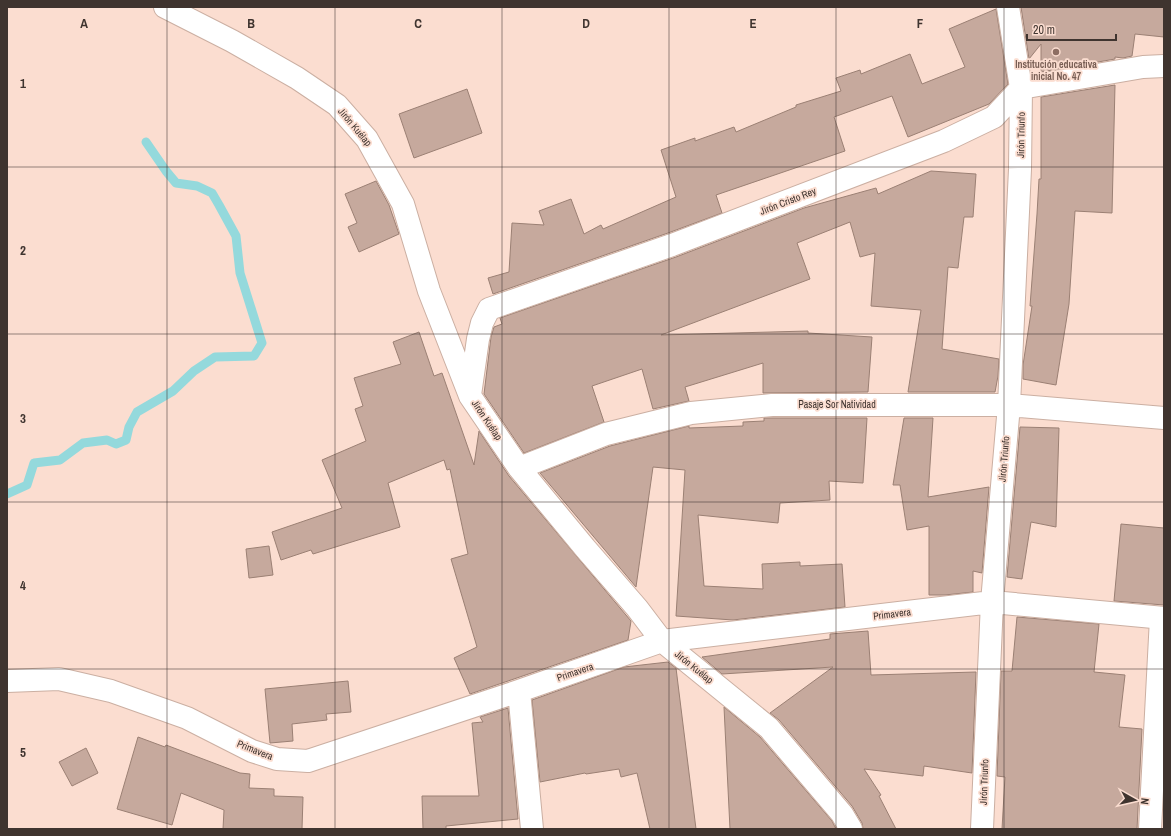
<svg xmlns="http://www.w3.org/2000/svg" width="1171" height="836" font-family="'Archivo Narrow',sans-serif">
<rect width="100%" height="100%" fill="#fbddd0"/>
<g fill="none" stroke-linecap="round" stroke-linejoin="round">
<path stroke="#94d9dc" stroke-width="9" d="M7 494 27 485 34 463 60 460 83 443 107 440 116 444 126 440 129 427 137 412 173 391 194 371 215 357 254 356 262 343 240 273 236 236 219 205 212 193 197 186 176 183 166 171 146 142"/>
</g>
<path fill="#c6a99d" stroke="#9b8074" d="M1021 7H1164V37L1135 34 1132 56 1123 58 1115 57V59L1041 72V44L1029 59Z
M996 9 1008 84 989 104 908 137 892 96 834 117 845 151 716 195 722 213 668 233 493 294 488 278 509 272 512 223 544 225 539 211 571 199 584 234 601 225 603 229 676 197 661 150 695 138V141L734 127 736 132 796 107V105L841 91 836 78 860 70 861 74 910 54 922 84 965 67 949 29Z
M1115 85 1112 213 1075 211 1069 304 1056 385 1023 379V365L1032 306H1030L1037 214 1039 179H1041V97Z
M467 89 482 133 414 158 399 114Z
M931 171 976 174 973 217H964L958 268 948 267 942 349 999 359 998 376 995 392H908L921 310 871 306 875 253 860 257 850 222 797 243 810 279 661 335 808 331V333L872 337 868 392 763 393V363L685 387 689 401 653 409 642 369 592 386 604 422 524 453 484 394 491 337 494 327 502 324 500 318 676 257 804 208 876 188 878 194Z
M376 181 389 205 399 234 359 252 348 227 357 223 345 194Z
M419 332 434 376 442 373 474 465 479 431 509 476 631 621 628 640 470 694 454 658 477 647 451 559 468 554 450 469 447 470 444 460 388 483 400 527 313 554 311 550 281 560 272 532 342 508 322 460 366 441 355 409 363 406 354 378 401 364 393 342Z
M764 418H867L863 483 829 481 830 500 780 503 778 523 698 515 704 586 763 589 762 564 800 562V566L842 564 845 607 733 620 676 616 685 470 653 467 636 587 540 473 610 446 689 426V428L743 426V422L764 421Z
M904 418H933L928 497 989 487 982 573 973 571V592L945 595H929V526L907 530 900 485H893Z
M1020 427 1059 428 1056 527 1031 522 1022 579 1007 577Z
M1121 524 1164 528V605L1114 601Z
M269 546 273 575 249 578 246 549Z
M1017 617 1099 624 1094 672 1125 675 1119 727 1142 729 1137 829H1002L1005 777 997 776 1001 671H1012Z
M868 631 871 675 976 672 972 773 924 766 923 776 864 769 881 795 879 796 896 829H863L862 823 852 806 779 720 770 713 833 667 722 674 702 657 830 639V634Z
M668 662 676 668 696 829H650L637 773 621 777 619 769 586 774 585 773 540 782 532 700 624 667Z
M348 681 351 712 326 714 327 720 292 724 293 741 270 743 265 689Z
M724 707 760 737 832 821 836 829H730Z
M508 708 518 819 446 826V829H423L422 796H479L472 723 483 722 480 717Z
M138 737 165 747 166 745 240 773 250 774 249 788 274 789V796L303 797 302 829H223L224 810 181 793 172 825 117 809Z
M86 748 98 773 72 786 59 762Z"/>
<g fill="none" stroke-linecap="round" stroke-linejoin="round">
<defs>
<path id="minor" d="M165 7 232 41 297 78 337 105 367 139 403 204 429 291 470 396 519 468 585 548 637 608 662 641 769 728 842 814 851 829
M470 395 478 339 482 323 489 309 672 245 944 141 994 117 1021 88 1143 67 1164 66
M519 468 606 434 691 413 772 405H1009L1164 418
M7 681 59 679 111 691 187 718 252 751 277 759 308 761 519 691 662 641 992 602 1164 618
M519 691 532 829
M982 829 992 602 1009 405 1020 169 1021 88 1008 7
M1150 829 1161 618"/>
</defs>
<use href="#minor" stroke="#cbafa2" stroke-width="24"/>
<use href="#minor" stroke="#fff" stroke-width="22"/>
</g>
<path fill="none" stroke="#3f342f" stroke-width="1" stroke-opacity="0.55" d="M167 7V829M335 7V829M502 7V829M669 7V829M836 7V829M1004 7V829M7 167H1164M7 334H1164M7 502H1164M7 669H1164"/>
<circle fill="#8d6e63" stroke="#fbddd0" stroke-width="1.5" cx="1056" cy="52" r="4"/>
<g text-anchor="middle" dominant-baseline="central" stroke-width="3.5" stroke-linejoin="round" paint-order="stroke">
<g font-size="10" font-weight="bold" fill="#785e54" stroke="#fbddd0">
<text x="1056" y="64">Institución educativa<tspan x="1056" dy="12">inicial No. 47</tspan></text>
</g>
<g font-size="10" fill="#3f342f" stroke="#fbddd0">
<text transform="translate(355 127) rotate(50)">Jirón Kuélap</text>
<text transform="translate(1021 135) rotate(-89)">Jirón Triunfo</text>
<text transform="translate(788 201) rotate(-21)">Jirón Cristo Rey</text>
<text x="837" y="404">Pasaje Sor Natividad</text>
<text transform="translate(487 420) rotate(56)">Jirón Kuélap</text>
<text transform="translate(1004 459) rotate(-85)">Jirón Triunfo</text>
<text transform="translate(892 614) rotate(-7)">Primavera</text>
<text transform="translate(694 667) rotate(39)">Jirón Kuélap</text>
<text transform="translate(575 672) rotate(-19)">Primavera</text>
<text transform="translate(255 750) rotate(22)">Primavera</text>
<text transform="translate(984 782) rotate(-88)">Jirón Triunfo</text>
</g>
</g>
<g font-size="13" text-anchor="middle" font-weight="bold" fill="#3f342f" stroke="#fbddd0" stroke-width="3.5" stroke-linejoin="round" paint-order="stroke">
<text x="84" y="28">A</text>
<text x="251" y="28">B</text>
<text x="418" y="28">C</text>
<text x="586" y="28">D</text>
<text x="753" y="28">E</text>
<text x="920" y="28">F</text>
<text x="23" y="88">1</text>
<text x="23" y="255">2</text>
<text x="23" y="423">3</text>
<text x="23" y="590">4</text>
<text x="23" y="757">5</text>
</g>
<rect width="1171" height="836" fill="none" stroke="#3f342f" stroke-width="16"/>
<g transform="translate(1135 800) rotate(98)" stroke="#fbddd0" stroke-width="3" paint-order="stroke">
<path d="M0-3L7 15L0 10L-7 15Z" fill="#3f342f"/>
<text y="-6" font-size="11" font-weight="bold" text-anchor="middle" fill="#3f342f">N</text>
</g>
<path d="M1027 34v6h89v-6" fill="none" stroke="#3f342f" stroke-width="2"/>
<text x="1033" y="34" font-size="12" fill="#3f342f" stroke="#fbddd0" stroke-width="3" paint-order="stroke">20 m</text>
</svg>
